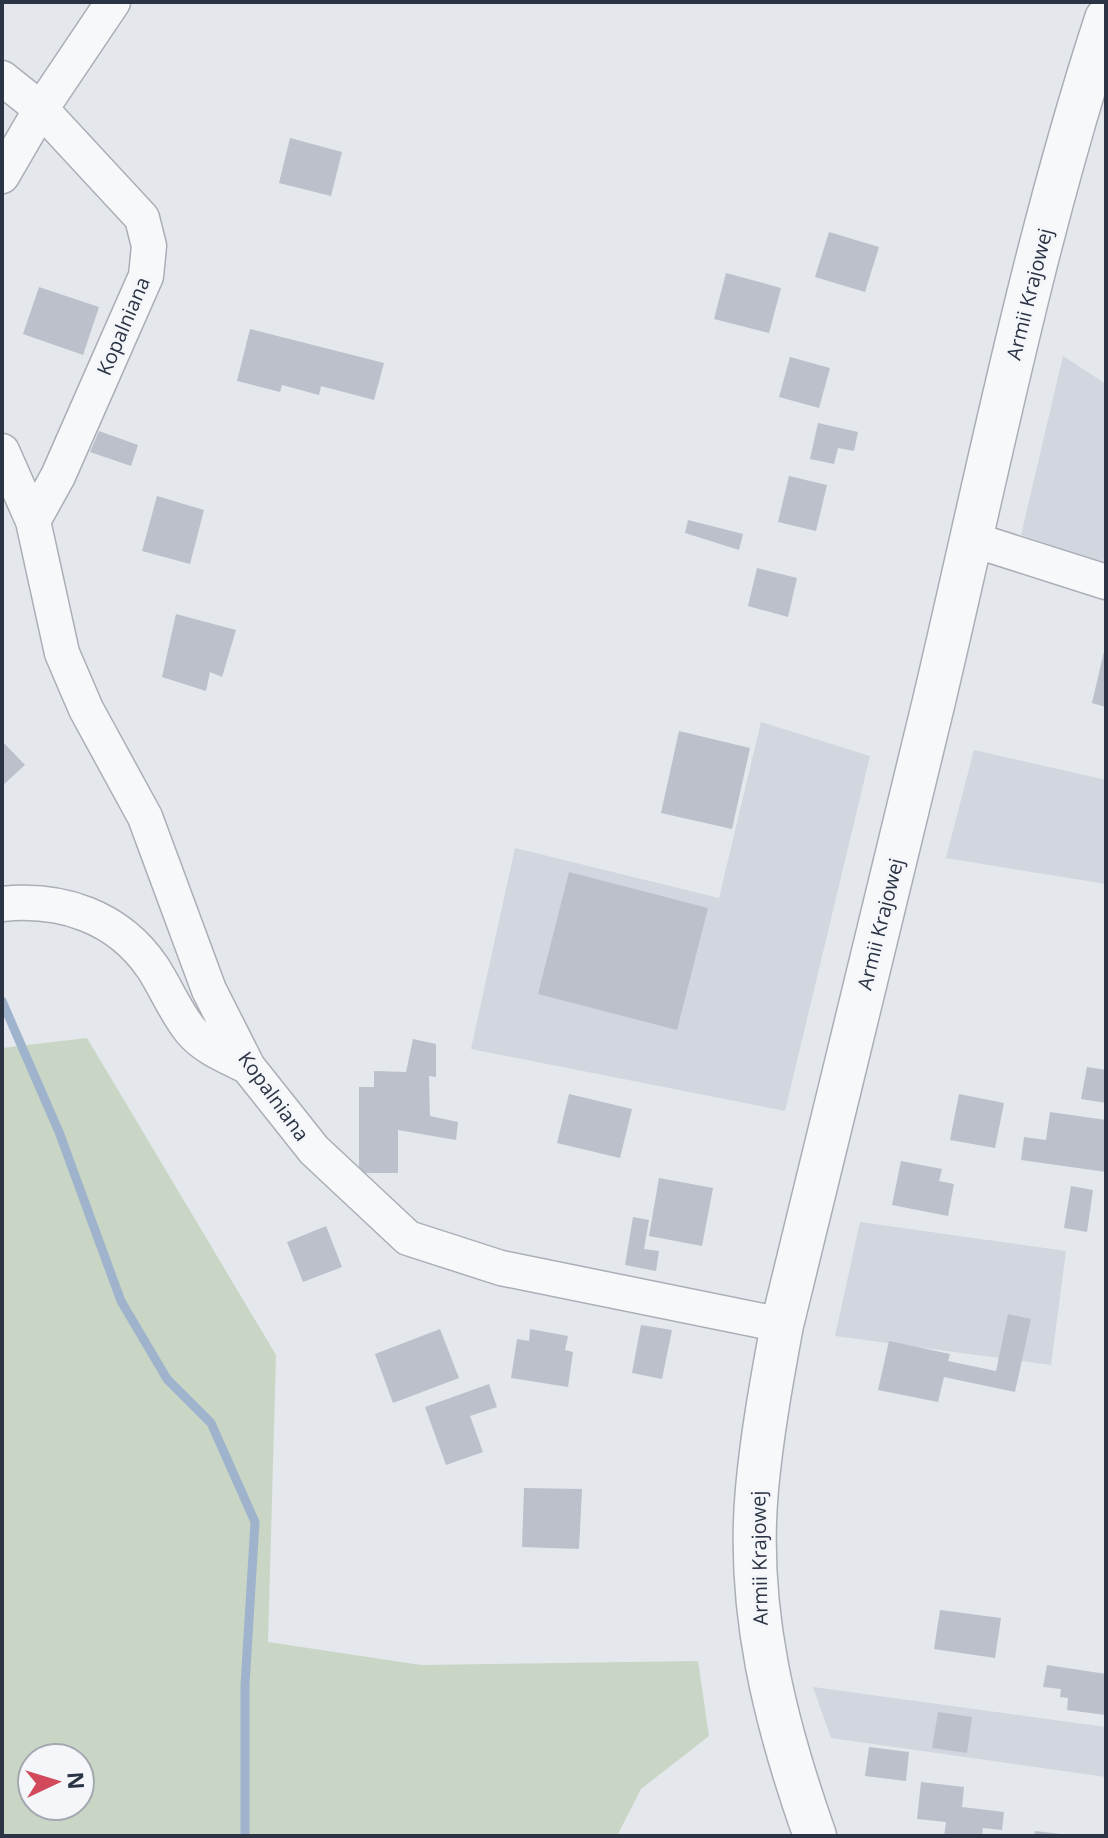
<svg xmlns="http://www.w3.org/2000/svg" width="1108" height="1838" font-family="'Open Sans',sans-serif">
<rect width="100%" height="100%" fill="#e4e7ec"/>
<path fill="#d2d6de" d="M1063 356 1106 384V564L1021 535Z
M761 722 870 756 785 1111 471 1049 515 848 719 898Z
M974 750 1106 780V884L946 858Z
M860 1222 1066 1251 1051 1365 835 1336Z
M813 1687 1106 1727V1777L831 1738Z"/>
<path fill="#c9d6c5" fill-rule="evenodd" d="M87 1038 276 1355 268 1642 421 1665 698 1661 709 1736 641 1789 617 1836H2V1048ZM32 1758H80V1806H32Z"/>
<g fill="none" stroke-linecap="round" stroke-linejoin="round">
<path stroke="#9fb4cc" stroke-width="9" d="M2 1001 59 1132 121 1301 167 1379 211 1423 255 1522 245 1685V1836"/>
</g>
<path fill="#bbc0ca" d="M290 138 342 152 331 196 279 183Z
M829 232 879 247 865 292 815 277Z
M726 273 781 288 769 333 714 319Z
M39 287 99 307 83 355 23 334Z
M250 329 384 363 374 400 321 386 319 395 282 385 280 392 237 381Z
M790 357 830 368 819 408 779 397Z
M818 423 858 432 854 451 838 448 834 464 810 459Z
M99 431 138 445 131 466 90 452Z
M789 476 827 485 816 531 778 522Z
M157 496 204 510 190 564 142 551Z
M688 520 743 534 739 550 685 533Z
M757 568 797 578 788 617 748 606Z
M176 614 236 630 222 677 210 672 206 691 162 677Z
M1105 647H1106V707L1092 703Z
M679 731 750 748 732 829 661 813Z
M2 741 25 765 2 786Z
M569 872 708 908 677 1030 538 994Z
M413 1039 436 1044V1077L429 1076 430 1116 458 1122 456 1140 398 1130V1173H359V1087H374V1071L406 1072Z
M1087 1067 1106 1070V1103L1081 1099Z
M569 1094 632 1109 620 1158 557 1143Z
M959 1094 1004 1103 995 1148 950 1140Z
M1050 1112 1106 1120V1172L1021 1160 1024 1137 1046 1140Z
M901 1161 942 1169 939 1181 954 1184 948 1216 892 1205Z
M659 1178 713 1188 702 1246 649 1236Z
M1071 1186 1093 1190 1087 1232 1064 1228Z
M633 1217 649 1220 644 1249 659 1251 656 1271 625 1265Z
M326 1226 342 1267 303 1282 287 1242Z
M1008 1314 1031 1319 1015 1392 944 1377 938 1402 878 1390 889 1341 950 1354 948 1361 996 1371Z
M641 1325 672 1330 662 1379 632 1373Z
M440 1329 459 1378 393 1403 375 1354Z
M530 1329 568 1336 565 1350 573 1352 568 1387 511 1378 517 1339 529 1341Z
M489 1384 497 1407 470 1416 483 1452 446 1465 425 1407Z
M524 1488 582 1489 579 1549 522 1547Z
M940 1610 1001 1618 995 1658 934 1649Z
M1047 1665 1106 1674V1715L1067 1710 1068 1698 1060 1697 1061 1689 1043 1687Z
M938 1712 972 1717 967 1753 932 1748Z
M869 1747 909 1752 906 1781 865 1776Z
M921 1782 964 1787 962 1807 1004 1812 1002 1830 983 1828 982 1836H944L946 1822 917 1819Z
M1035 1831 1061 1834V1836H1034Z"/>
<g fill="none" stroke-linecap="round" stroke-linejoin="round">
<defs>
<path id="minor" d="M2 78 41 109 142 218 149 246 146 276 58 476 33 521
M2 176 41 109 113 2
M2 451 33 521 62 653 86 709 145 817 209 990 248 1067 314 1150 408 1238 501 1268 782 1325
M971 539 1106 582
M2 904C61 898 118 916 153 968 166 988 176 1013 191 1031 205 1048 229 1057 248 1067"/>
<path id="tertiary" d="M815 1836C775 1723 746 1609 757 1489 762 1434 772 1379 782 1325 832 1117 885 909 934 701 988 472 1033 242 1106 19"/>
</defs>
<use href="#minor" stroke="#a9aeb7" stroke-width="37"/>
<use href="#tertiary" stroke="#a9aeb7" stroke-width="45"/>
<use href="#minor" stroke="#f7f8fa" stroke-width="34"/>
<use href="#tertiary" stroke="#f7f8fa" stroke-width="42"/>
</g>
<g text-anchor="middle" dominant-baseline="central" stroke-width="6" stroke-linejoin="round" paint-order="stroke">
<g font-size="20" fill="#2b3445" stroke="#f4f6f9">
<text transform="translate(1029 294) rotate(-76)">Armii Krajowej</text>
<text transform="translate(123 326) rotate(-67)">Kopalniana</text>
<text transform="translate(880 924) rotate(-76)">Armii Krajowej</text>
<text transform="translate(274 1096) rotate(54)">Kopalniana</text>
<text transform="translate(759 1558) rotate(-91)">Armii Krajowej</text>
</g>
</g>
<rect width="1108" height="1838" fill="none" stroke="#2b3445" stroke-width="8"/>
<g transform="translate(56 1782) rotate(86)"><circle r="38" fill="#f4f6f9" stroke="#a4a8b1" stroke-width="2"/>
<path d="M0-6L14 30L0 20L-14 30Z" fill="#d1495b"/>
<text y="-12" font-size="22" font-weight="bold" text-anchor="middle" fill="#2b3445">N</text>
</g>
</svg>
